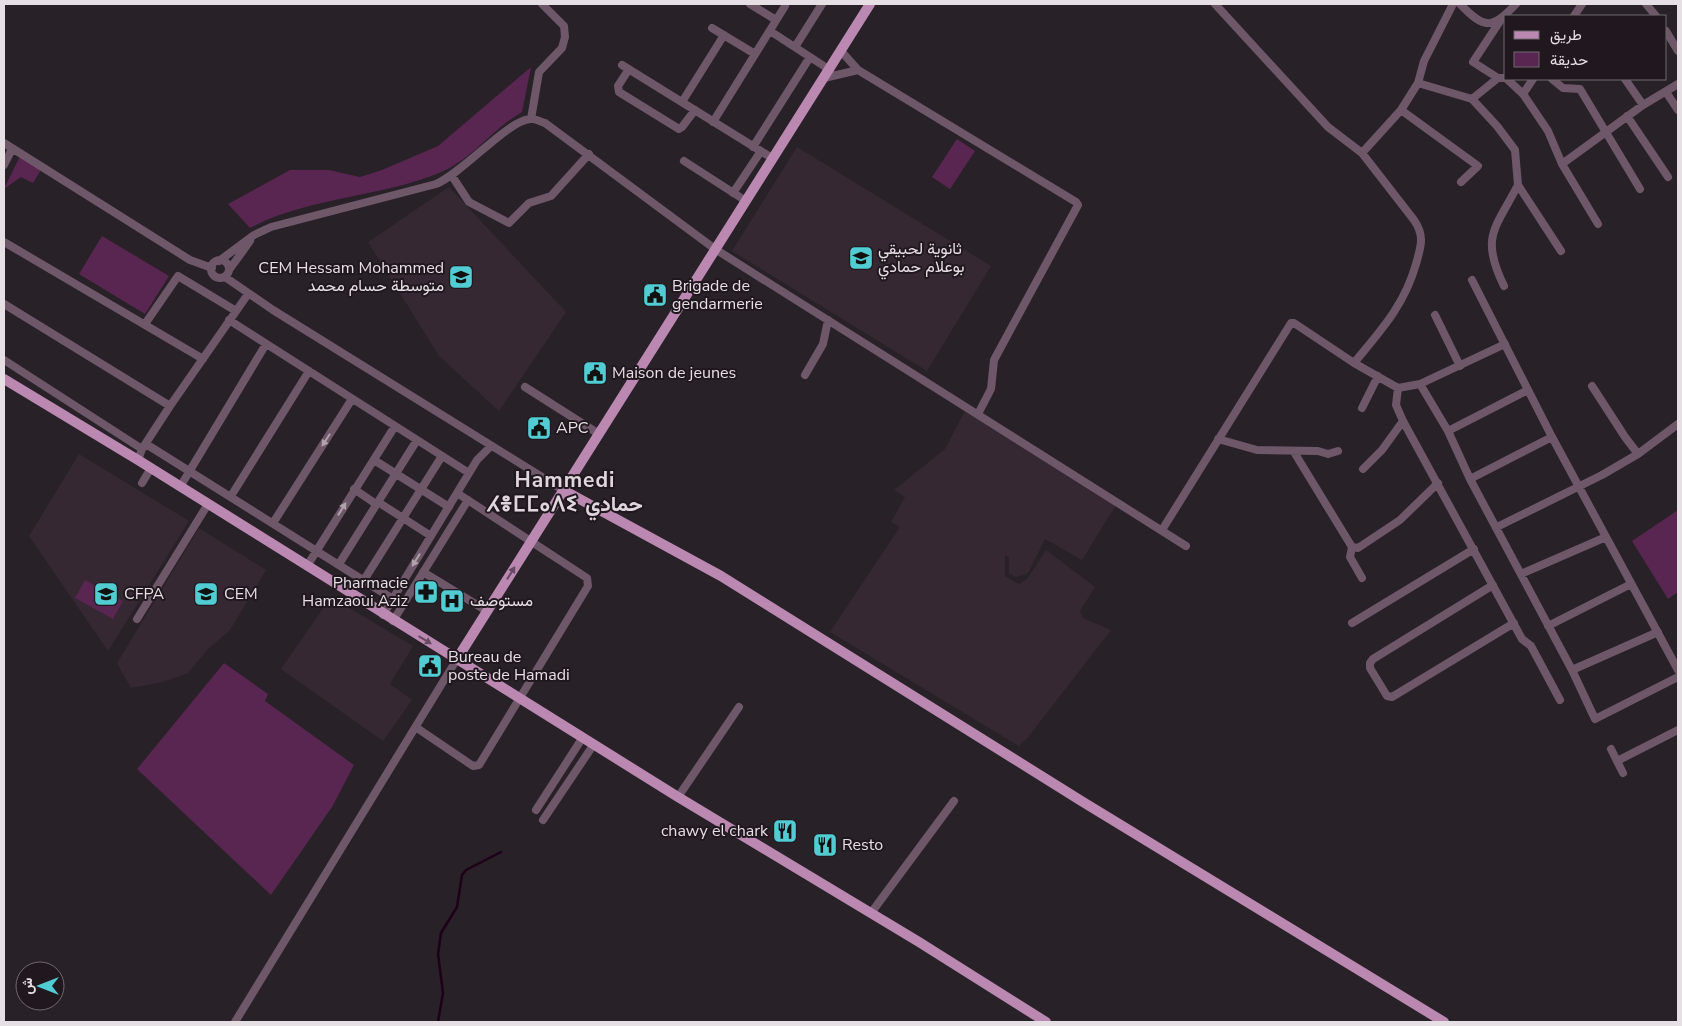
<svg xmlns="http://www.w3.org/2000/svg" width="1682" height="1026" font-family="'Nunito Sans',Vazirmatn,'Noto Sans Tifinagh',sans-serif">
<rect width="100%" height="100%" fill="#292128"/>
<path fill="#352833" d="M797 147 991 266 927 371 732 251Z
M449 187 566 312 499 411 439 356 368 242Z
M965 411 1116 505 1082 560 1045 539 1028 573 1016 577 1009 574V557L1005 555V576L1019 584 1027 579 1046 550 1095 587 1080 611 1083 618 1111 630 1029 736 1019 746 830 632 900 527 891 522 905 497 894 490 945 449Z
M79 454 189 521 108 651 29 536Z
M199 528 266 570 230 630 208 649 188 673 163 682 131 688 117 663Z
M331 597 413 646 390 684 412 700 383 741 281 669Z"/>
<path fill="#582651" d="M531 67 522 112C492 129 472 160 439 173 378 198 308 197 250 228L228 204 290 170H329L360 177 382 170 438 146Z
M957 139 975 151 950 189 932 177Z
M21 154 42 168 33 183 21 177 4 189Z
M102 236 169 276 145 314 79 274Z
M1678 510V592L1668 599 1632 541Z
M85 580 123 601 113 619 75 598Z
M224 663 268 694 265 701 354 765 332 807 271 895 137 769Z"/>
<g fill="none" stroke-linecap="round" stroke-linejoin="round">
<path stroke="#1e001a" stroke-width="2.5" d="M438 1022 443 993 438 954 441 933 457 907 462 875 466 870 501 852"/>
<path stroke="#6f576a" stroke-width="8" d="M750 4 776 20
M1215 4 1328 127 1362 153
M1453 4 1424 61 1418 83 1472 99
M1460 4C1485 30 1492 29 1516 4
M1646 4 1656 16
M1574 16 1582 4
M712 28 755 54
M770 31 830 70
M1666 31 1678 51
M795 47 822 4
M841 51 858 70 1076 202 1078 205 994 360 991 389 978 414
M622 65 772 158
M629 69 618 86 619 92 679 129 682 127 695 110
M824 78 858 70
M1498 78 1473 62 1500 21
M1506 78H1498L1472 99 1497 126 1515 150 1518 185 1561 251
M1507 79 1523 94 1548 131 1562 164 1598 224
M1552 79 1563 88 1580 89 1640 189
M1625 79 1643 105
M1666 92 1678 110
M1523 94 1533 79
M682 102 724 35
M1401 110 1478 166 1461 182
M1627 116 1668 177
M531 119 539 72 562 48 565 37 564 26 542 4
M713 122 785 6
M4 143 190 260 212 268
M753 147 810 57
M684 161 746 201
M1562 164 1643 105 1678 84
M4 165 12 149
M452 176 469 202 509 223 529 203 551 196 589 154
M733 193 761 151
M4 242 203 359
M211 269a9 9 0 1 1 18 0a9 9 0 1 1-18 0Z
M219 261 254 235 271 227 436 184C464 172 507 121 530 119 534 118 541 122 545 123L715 249 1186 546
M229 270 250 241
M225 277 273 310 563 490
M1472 280 1552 437 1678 670
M1504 286C1480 237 1495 229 1518 185
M4 304 170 406
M1435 315 1460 366
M229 320 469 473
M145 324 178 276 236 311
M4 360 142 449
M1354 363C1381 330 1404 306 1416 264 1421 246 1425 236 1414 220L1362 153 1401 110 1418 83
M805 375 823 344 828 320
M1420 384 1448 431 1470 479 1572 670 1595 719 1678 677
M1592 386 1625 437 1638 454
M525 387 599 434
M1398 388 1396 405 1403 421 1522 639 1531 646 1560 700
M1362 408 1378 376
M1448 431 1528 390
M1218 439 1257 450 1318 451 1328 454 1338 451
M146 444 393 599
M1294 452 1352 547 1358 548 1400 520 1438 483
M138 460 142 449 170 406 248 294
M374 460 449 507
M1363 469 1382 450 1403 421
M1470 479 1552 437
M142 483 151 468
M180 487 266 344
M354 489 376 504
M231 496 309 371
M378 502 431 536
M273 523 352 399
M1497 527 1602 475 1638 454 1678 424
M1162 530 1291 323H1294L1354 363 1398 388 1420 384 1505 344
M1352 547 1350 557 1362 578
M339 564 417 440
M307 566 395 426
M423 572 487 611
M1521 574 1606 537
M364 580 442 456
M1493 585 1373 659 1370 663V668L1387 696 1392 697 1514 623
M383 615 477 460 490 447
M137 619 208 504
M393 621 468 500
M1352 623 1474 549
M1548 626 1631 584
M1572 670 1658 632
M417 728 473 766 479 765 588 586 587 578 457 493
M1611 749 1623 773
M1617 761 1678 730
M678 797 739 707
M536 810 583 737
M543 820 594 744
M871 913 954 801
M235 1022 457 659"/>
<path stroke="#bb88b1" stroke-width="10" d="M4 379 138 460 678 797 919 942 1046 1022
M563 490 721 576 1083 802 1444 1022
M457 659 870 4"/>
</g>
<defs><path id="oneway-solid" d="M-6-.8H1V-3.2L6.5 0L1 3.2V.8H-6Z" transform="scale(1.25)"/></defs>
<g fill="#b0a2ad">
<use href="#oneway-solid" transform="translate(326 440) rotate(123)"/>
<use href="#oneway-solid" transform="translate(342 509) rotate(-58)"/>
<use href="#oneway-solid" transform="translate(416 560) rotate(122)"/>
</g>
<g fill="#664a60">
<use href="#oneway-solid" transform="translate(511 573) rotate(-58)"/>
<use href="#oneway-solid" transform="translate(425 640) rotate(31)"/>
</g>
<defs>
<symbol id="school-square" viewBox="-11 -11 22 22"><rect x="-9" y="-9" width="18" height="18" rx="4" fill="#51ccd3" stroke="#20181e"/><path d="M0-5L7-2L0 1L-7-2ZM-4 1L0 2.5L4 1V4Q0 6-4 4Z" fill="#111"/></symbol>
<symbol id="civic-square" viewBox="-11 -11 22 22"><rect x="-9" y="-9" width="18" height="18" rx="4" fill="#51ccd3" stroke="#20181e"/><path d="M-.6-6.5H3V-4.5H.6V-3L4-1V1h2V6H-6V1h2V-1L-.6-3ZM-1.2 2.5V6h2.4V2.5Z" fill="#111"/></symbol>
<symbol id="pharmacy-square" viewBox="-11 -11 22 22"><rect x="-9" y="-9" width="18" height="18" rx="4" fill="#51ccd3" stroke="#20181e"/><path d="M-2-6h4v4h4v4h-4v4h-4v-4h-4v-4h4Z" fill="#111"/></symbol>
<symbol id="university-square" viewBox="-11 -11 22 22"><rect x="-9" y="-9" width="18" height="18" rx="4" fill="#51ccd3" stroke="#20181e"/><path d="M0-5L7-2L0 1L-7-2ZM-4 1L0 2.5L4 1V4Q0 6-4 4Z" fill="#111"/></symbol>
<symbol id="hospital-square" viewBox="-11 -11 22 22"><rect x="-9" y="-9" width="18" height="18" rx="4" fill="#51ccd3" stroke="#20181e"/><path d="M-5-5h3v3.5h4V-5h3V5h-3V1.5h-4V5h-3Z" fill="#111"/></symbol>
<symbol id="restaurant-square" viewBox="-11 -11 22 22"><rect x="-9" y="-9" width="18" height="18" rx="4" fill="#51ccd3" stroke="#20181e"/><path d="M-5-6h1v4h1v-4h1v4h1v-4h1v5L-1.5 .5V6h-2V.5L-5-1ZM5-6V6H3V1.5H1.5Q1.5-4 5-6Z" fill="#111"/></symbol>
</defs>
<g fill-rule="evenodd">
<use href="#school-square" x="847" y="244" width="28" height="28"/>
<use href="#school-square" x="447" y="263" width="28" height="28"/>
<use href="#civic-square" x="641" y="281" width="28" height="28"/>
<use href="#civic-square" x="581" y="359" width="28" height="28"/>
<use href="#civic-square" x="525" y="414" width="28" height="28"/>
<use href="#pharmacy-square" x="412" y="578" width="28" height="28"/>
<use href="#university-square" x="92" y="580" width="28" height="28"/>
<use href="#school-square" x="192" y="580" width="28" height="28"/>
<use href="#hospital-square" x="438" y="587" width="28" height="28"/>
<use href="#civic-square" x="416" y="652" width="28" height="28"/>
<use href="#restaurant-square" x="771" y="817" width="28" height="28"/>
<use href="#restaurant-square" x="811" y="831" width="28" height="28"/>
</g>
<g text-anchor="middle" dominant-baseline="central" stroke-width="4" stroke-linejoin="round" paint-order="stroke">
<g font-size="16" fill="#e6e0e4" stroke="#20181e" text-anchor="start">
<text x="878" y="249">ثانوية لحبيقي<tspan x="878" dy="18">بوعلام حمادي</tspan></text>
<text x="444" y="268" text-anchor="end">CEM Hessam Mohammed<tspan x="444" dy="18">متوسطة حسام محمد</tspan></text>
<text x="672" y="286">Brigade de<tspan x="672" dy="18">gendarmerie</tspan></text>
<text x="612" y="373">Maison de jeunes</text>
<text x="556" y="428">APC</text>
<text x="408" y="583" text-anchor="end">Pharmacie<tspan x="408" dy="18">Hamzaoui Aziz</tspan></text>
<text x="124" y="594">CFPA</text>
<text x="224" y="594">CEM</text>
<text x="470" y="601">مستوصف</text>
<text x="448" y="657">Bureau de<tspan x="448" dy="18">poste de Hamadi</tspan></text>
<text x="768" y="831" text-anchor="end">chawy el chark</text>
<text x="842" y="845">Resto</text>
</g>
<g font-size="21" font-weight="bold" letter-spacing="1" fill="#e0d6de" stroke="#20181e">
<text x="565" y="480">Hammedi<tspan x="565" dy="24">ⵃⴻⵎⵎⴰⴷⵉ حمادي</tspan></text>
</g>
</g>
<rect width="1682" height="1026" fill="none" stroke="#e6e0e4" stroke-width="10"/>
<rect x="1504" y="15" width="162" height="65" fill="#20181e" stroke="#6f686d"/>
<rect x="1514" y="31" width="25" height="8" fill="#bb88b1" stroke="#6f686d"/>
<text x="1550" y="40" font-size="15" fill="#e6e0e4">طريق</text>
<rect x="1514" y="52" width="25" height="15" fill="#582651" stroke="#6f686d"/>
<text x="1550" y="65" font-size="15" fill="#e6e0e4">حديقة</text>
<g transform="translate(40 986) rotate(270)"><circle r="24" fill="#20181e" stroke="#6f686d"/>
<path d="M0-4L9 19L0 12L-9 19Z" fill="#51ccd3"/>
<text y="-8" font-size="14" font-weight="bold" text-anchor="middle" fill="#e6e0e4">ش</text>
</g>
</svg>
